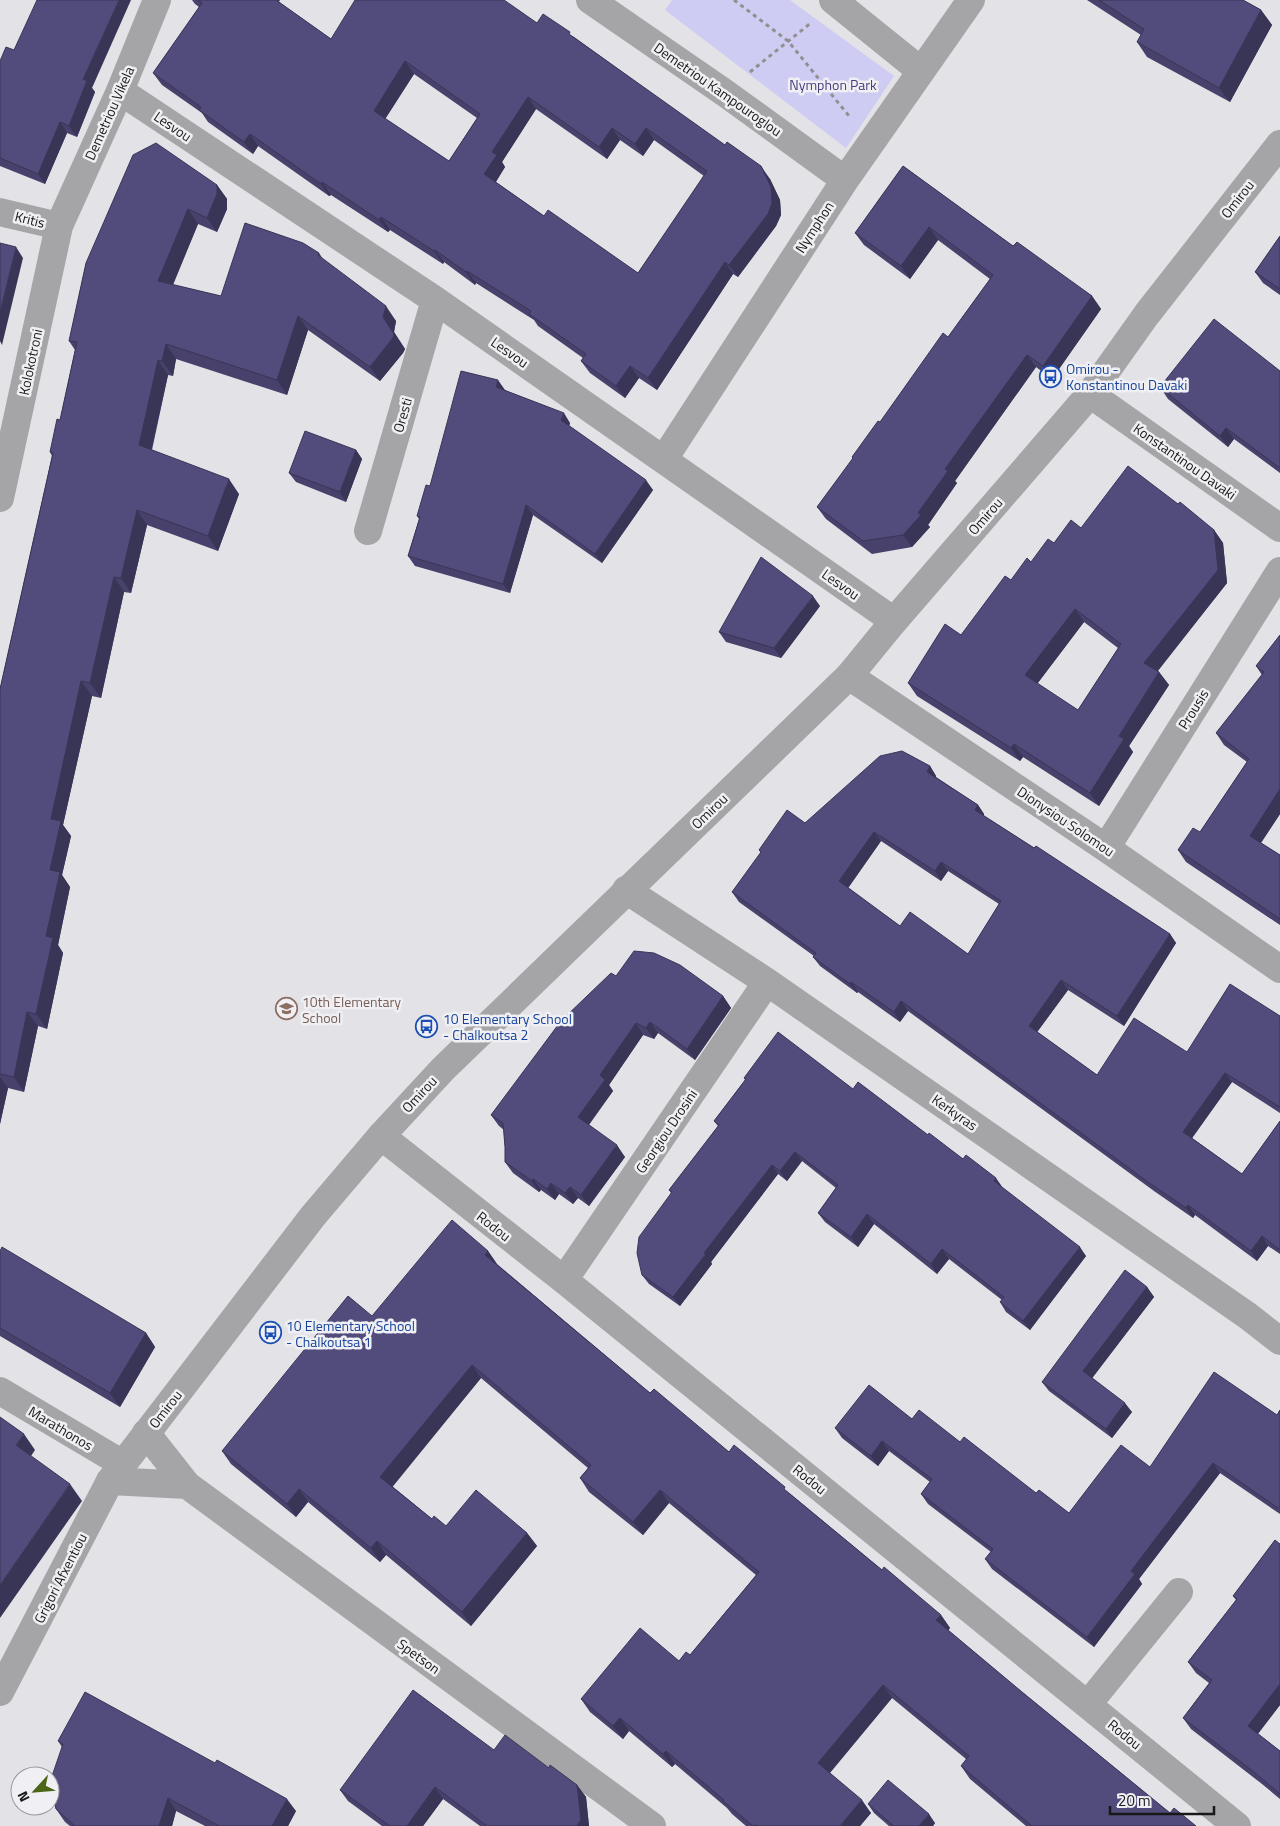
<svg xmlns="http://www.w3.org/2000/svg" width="1280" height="1826" font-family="'Titillium Web',sans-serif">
<rect width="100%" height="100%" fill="#e3e2e7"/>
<path fill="#ceccf2" d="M672 0H790L894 76 846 148 665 10Z"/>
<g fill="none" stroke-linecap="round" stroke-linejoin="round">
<path stroke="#908f92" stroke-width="3" stroke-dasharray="4 4" stroke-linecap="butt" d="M734 0 788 41 849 116
M750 72 812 22"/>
<path stroke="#a5a5a7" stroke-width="28" d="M590 0 725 93 845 180
M833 0 921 71
M120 91 435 300 894 621
M0 212 59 226
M1090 394 1280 528
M664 459 845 180 971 0
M0 498 59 226 120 91 157 0
M368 531 435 300
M849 676 1106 848 1280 969
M1106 848 1280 571
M626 890 767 982 1248 1316 1280 1341
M381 1136 564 1280 1237 1826
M564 1280 767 982
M0 1391 123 1464
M146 1433 187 1485 652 1826
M110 1481 187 1485
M1088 1704 1179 1592"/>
<path stroke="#a5a5a7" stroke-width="28" d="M0 1692 110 1481 313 1216 381 1136 443 1069 849 676 894 621 1090 394 1147 314 1280 144"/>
</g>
<path fill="#47416b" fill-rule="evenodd" d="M192 0H280L279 2 331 39 537 23 574 37 770 179 780 200 781 215 776 226 738 277 733 274 657 390 639 378 625 398 590 373 581 361 583 358 538 326 534 320 476 283 475 285 444 262 443 264 390 230 388 232 331 195 329 196 258 146 253 154 208 122 202 113 162 85 153 73 199 7 195 4ZM414 74 477 118 449 161 385 119ZM536 109 607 159 620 140 643 156 654 140 704 176 638 273 544 216 496 182 505 167 502 162Z
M1087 0H1243L1261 10 1272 25 1230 102 1147 57 1137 42 1141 35Z
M0 61 92 88 95 92 77 137 67 133 45 184 0 166Z
M903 166 1013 246 1092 296 1101 309 1052 379 1036 367 955 481 957 483 928 525 930 527 912 547 872 554 826 519 817 507 853 459 852 457 948 337 990 279 938 240 910 279 864 245 855 233Z
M217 185 227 199V209L217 232 198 224 173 285 221 296 319 253 323 259 396 321 394 332 405 349 403 353 380 381 308 330 287 395 176 359 173 376 168 375 152 450 239 494 218 551 147 525 131 593 124 592 101 698 92 696 63 825 71 836 62 875 70 887 58 945 63 953 47 1029 38 1026 24 1092 8 1088 0 1124V689L52 456 50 452 60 420 75 350 69 341 86 263Z
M1280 236V295L1263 283 1255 272Z
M1280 371V473L1234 439 1228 447 1168 399 1160 387Z
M505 390 570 423 569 426 653 490 602 563 533 515 510 593 415 566 408 556 419 519 417 516 430 486Z
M356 450 362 459 346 502 296 482 289 473Z
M1178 504 1214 530 1223 543 1227 583 1157 671 1159 672 1169 685 1129 746 1133 752 1099 806 1023 757 1020 761 917 696 908 683 961 635 1011 580 1031 562 1054 543 1081 528ZM1084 622 1118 648 1078 710 1037 684Z
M820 606 781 658 726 642 719 632Z
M1280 635V814L1261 843 1280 855V925L1186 862 1178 850 1200 832 1247 762 1224 745 1216 733 1262 675 1256 666Z
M930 766 936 776V777L978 805 984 814V816L1170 934 1176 943 1124 1026 1068 990 1037 1032 1097 1075 1187 1052 1280 1016V1113L1232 1082 1192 1138 1242 1174 1280 1121V1254L1268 1246 1257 1261 1195 1215 1193 1218 1154 1191 908 1011 900 1022 858 992 857 993 820 966 813 957 814 956 739 902 732 892 761 853 759 850 805 823ZM881 841 941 881 948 871 999 904 968 954 900 926 848 888Z
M616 976 723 996 731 1008 695 1060 658 1033 654 1039 643 1035 609 1085 613 1091 589 1125 625 1157 589 1206 578 1198 573 1204 559 1194 555 1200 541 1190 539 1192 513 1173 505 1162V1147L504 1130 499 1126 491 1115Z
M744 1078 853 1089 928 1135 963 1159 1003 1188 1086 1256 1030 1330 1006 1312 1000 1302 1002 1300 949 1259 937 1274 874 1224 858 1247 825 1222 818 1213 836 1188 802 1161 787 1181 778 1174 711 1262 712 1264 680 1306 649 1284 642 1275 671 1193 669 1190 718 1126 714 1121 745 1080Z
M0 1251 146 1333 155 1347 120 1407 0 1336Z
M488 1251 497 1264 650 1393 729 1452 789 1493 882 1570 941 1615 950 1628 948 1630 1022 1692 1170 1813 1196 1826H1026L970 1779 961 1766 966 1759 892 1698 830 1773 871 1813 860 1826H746L732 1814 727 1808 675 1764 672 1767 629 1731 623 1739 590 1712 581 1699 679 1661 690 1655 756 1575 669 1503 643 1535 589 1492 580 1478 588 1468 481 1378 392 1486 432 1519 446 1526 527 1533 537 1546 471 1626 386 1555 380 1562 308 1502 296 1517 231 1464 222 1451 372 1316Z
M1147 1287 1154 1297 1092 1378 1132 1412 1112 1438 1049 1391 1042 1382Z
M1280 1410V1514L1220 1473 1139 1579 1142 1584 1094 1647 992 1569 985 1559 991 1552 928 1504 921 1494 930 1482 889 1451 878 1466 842 1438 835 1428 912 1419 960 1442 1036 1493 1069 1513 1150 1467 1277 1415Z
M1275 1540 1280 1705 1258 1734 1280 1751V1799L1262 1784 1191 1729 1183 1718 1209 1683 1196 1673 1188 1662 1236 1600 1233 1596Z
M58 1741 296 1811 288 1826H205L176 1811 172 1826H70L65 1822 56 1809 62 1747Z
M494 1750 549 1768 577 1785 586 1797 589 1826H480L443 1799 423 1826H382L348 1801 340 1790Z
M868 1804 935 1823 933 1826H889L874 1813Z"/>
<path fill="#393557" d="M119 0H131L92 88 95 92 77 137 69 126 83 79Z
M1261 10 1272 25 1230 102 1219 88Z
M405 61 414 74 382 124 374 111Z
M528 97 536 109 502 162 505 167 493 186 484 174 492 152Z
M60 122 67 133 45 184 38 174Z
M612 128 620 140 607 159 599 147Z
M646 128 654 140 643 156 635 144Z
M250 134 258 146 253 154 244 142Z
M761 166 770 179 780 200 781 215 776 226 738 277 729 265Z
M322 182 331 195 329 196 321 184Z
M217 185 227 199V209L217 232 207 218Z
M188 209 198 224 168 296 158 281Z
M381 217 390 230 388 232 379 220Z
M929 227 938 240 910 279 901 266Z
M16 247 23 258 2 345 0 341V312Z
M435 250 444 262 443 264 434 251Z
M725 262 733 274 657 390 648 378Z
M467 271 476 283 475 285 466 272Z
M1092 296 1101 309 1052 379 1043 366Z
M386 306 396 321 394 332 405 349 403 353 380 381 370 367Z
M298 316 308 330 287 395 277 380Z
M166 344 176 359 173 376 162 361Z
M1027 355 1036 367 955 481 957 483 928 525 930 527 912 547 903 535 918 513 945 469Z
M158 360 168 375 149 460 139 445Z
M630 366 639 378 625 398 616 386Z
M498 380 505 390 503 396 496 387Z
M564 413 570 423 568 429 561 420Z
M1226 428 1234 439 1228 447 1220 436Z
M356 450 362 459 346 502 340 492Z
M229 479 239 494 218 551 208 536Z
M646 480 653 490 602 563 595 554Z
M526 505 533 515 510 593 503 584Z
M137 510 147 525 131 593 121 578Z
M1214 530 1223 543 1227 583 1154 676 1144 663Z
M114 577 124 592 101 698 90 683Z
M813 596 820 606 781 658 774 648Z
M1075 609 1084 622 1034 688 1025 675Z
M1159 672 1169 685 1129 746 1133 752 1099 806 1090 793 1119 736Z
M81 681 92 696 63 825 71 836 62 875 70 887 58 945 63 953 47 1029 36 1014 46 936 50 870 51 819Z
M1014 744 1023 757 1020 761 1011 748Z
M930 766 936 776 934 781 927 772Z
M1280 789V814L1258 847 1250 836Z
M978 805 984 814 981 819 975 810Z
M874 832 881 841 846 891 839 881Z
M941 862 948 871 941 881 935 871Z
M1170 934 1176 943 1124 1026 1117 1016Z
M1061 980 1068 990 1035 1035 1029 1026Z
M851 982 858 992 857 993 850 984Z
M723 996 731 1008 695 1060 687 1049Z
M901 1001 908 1011 900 1022 894 1012Z
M27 1012 38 1026 24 1092 14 1077Z
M650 1022 658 1033 654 1039 646 1028Z
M636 1023 643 1035 609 1085 613 1091 586 1128 578 1117 600 1075Z
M1225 1073 1232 1082 1190 1141 1183 1132Z
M0 1077 8 1088 0 1124Z
M617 1145 625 1157 589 1206 581 1195Z
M795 1152 802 1161 787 1181 780 1171Z
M772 1165 778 1174 711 1262 712 1264 680 1306 673 1297 704 1253Z
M996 1178 1003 1188 994 1181Z
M533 1179 541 1190 539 1192 532 1181Z
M551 1183 559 1194 555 1200 547 1189Z
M570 1187 578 1198 573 1204 565 1193Z
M1188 1205 1195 1215 1193 1218 1186 1208Z
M867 1214 874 1224 858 1247 851 1237Z
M1262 1236 1268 1246 1257 1261 1251 1251Z
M1080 1247 1086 1256 1030 1330 1023 1321Z
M942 1249 949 1259 937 1274 931 1264Z
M488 1251 497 1264 485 1255Z
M1147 1287 1154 1297 1090 1381 1083 1371Z
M146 1333 155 1347 120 1407 110 1393Z
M472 1365 481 1378 390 1490 380 1477Z
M1125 1403 1132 1412 1112 1438 1106 1429Z
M24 1434 35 1450 27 1462 16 1445Z
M882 1441 889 1451 878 1466 871 1456Z
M1213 1463 1220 1473 1139 1579 1142 1584 1094 1647 1087 1637 1131 1571Z
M70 1484 82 1501 0 1618V1585Z
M299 1489 308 1502 296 1517 287 1504Z
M660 1490 669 1503 643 1535 633 1522Z
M527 1533 537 1546 471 1626 462 1612Z
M377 1541 386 1555 380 1562 371 1548Z
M941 1615 950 1628 946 1633 936 1620Z
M1280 1684V1705L1255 1737 1248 1726Z
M883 1685 892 1698 827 1776 818 1763Z
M620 1718 629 1731 623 1739 613 1726Z
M666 1751 675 1764 672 1767 663 1754Z
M577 1785 586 1797 589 1826H577Z
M435 1787 443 1799 423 1826H407Z
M168 1798 176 1811 172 1826H159Z
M287 1799 296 1811 288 1826H272Z
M862 1800 871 1813 860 1826H840Z
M929 1814 935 1823 933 1826H919Z"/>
<path fill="#524c7c" stroke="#393557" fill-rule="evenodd" d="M37 0H119L83 79 87 81 69 126 60 122 38 174 0 158V61L6 47 14 50Z
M198 0H276L331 39 355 0H504L537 23 543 14 570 32 569 34 725 145 727 142 761 166 771 187 772 203 768 214 729 265 725 262 648 378 630 366 616 386 581 361 586 354 529 314 531 311 467 271 466 272 435 250 434 251 381 217 379 220 322 182 321 184 250 134 244 142 199 110 201 107 153 73 202 3ZM405 61 480 114 449 161 374 111ZM528 97 599 147 612 128 635 144 646 128 707 171 638 273 548 210 544 216 484 174 497 155 492 152Z
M1099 0H1243L1261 10 1219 88 1137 42 1144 29Z
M156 143 217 185V194L207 218 188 209 158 281 221 296 245 223 303 243 319 253 318 255 386 306 383 317 394 334 393 338 370 367 298 316 277 380 166 344 162 361 158 360 139 445 229 479 208 536 137 510 121 578 114 577 90 683 81 681 51 819 61 821 50 870 60 872 46 936 53 938 36 1014 27 1012 14 1077 0 1074V689L53 453 50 452 57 419 60 420 77 342 69 341 86 263 133 155Z
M903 166 1013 246 1017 242 1092 296 1043 366 1027 355 945 469 948 471 918 513 921 515 903 535 863 541 817 507 853 458 852 457 878 421 880 422 943 333 948 337 993 275 929 227 901 266 855 233Z
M1280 236V289L1255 272Z
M0 243 16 247 0 312Z
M1214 319 1280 371V468L1226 428 1220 436 1160 387Z
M461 371 498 380 496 387 564 413 561 420 646 480 595 554 526 505 503 584 408 556 420 517 417 516 426 485 430 486Z
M305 431 356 450 340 492 289 473Z
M1128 466 1178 504 1180 502 1214 530 1218 570 1144 663 1159 672 1119 736 1124 739 1090 793 1014 744 1011 748 908 683 945 624 961 635 1005 576 1011 580 1027 558 1031 562 1048 539 1054 543 1071 520 1081 528ZM1075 609 1121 644 1078 710 1025 675Z
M761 557 813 596 774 648 719 632Z
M1280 635V789L1250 836 1280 855V919L1178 850 1193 828 1200 832 1249 759 1216 733 1264 672 1256 666Z
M902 751 930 766 927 772 978 805 975 810 1034 848 1036 846 1170 934 1117 1016 1061 980 1029 1026 1097 1075 1134 1018 1187 1052 1230 984 1280 1016V1107L1225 1073 1183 1132 1242 1174 1280 1121V1250L1262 1236 1251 1251 1188 1205 1186 1208 1148 1182 901 1001 894 1012 851 982 850 984 813 957 816 953 732 892 761 852 759 850 787 810 805 823 880 756ZM874 832 935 871 941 862 1001 901 968 954 910 912 900 926 839 881Z
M634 951 654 953 680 965 723 996 687 1049 650 1022 646 1028 636 1023 600 1075 605 1080 578 1117 617 1145 581 1195 570 1187 565 1193 551 1183 547 1189 533 1179 532 1181 505 1162V1147L503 1123 491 1115 561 1021 611 973 616 976Z
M778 1032 853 1089 858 1082 928 1135 929 1133 963 1159 966 1155 996 1178 994 1181 1080 1247 1023 1321 1000 1302 1004 1297 942 1249 931 1264 867 1214 851 1237 818 1213 838 1185 795 1152 780 1171 772 1165 704 1253 706 1254 673 1297 642 1275 637 1253 639 1237 672 1192 669 1190 719 1125 714 1121 746 1079 744 1078Z
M452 1220 488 1251 485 1255 650 1393 654 1389 729 1452 734 1445 785 1487 784 1489 882 1570 884 1567 941 1615 936 1620 1022 1692 1170 1813 1174 1808 1196 1826H1032L961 1766 969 1756 883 1685 818 1763 862 1800 840 1826H757L756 1825 754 1826H753L723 1801 724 1800 666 1751 663 1754 620 1718 613 1726 581 1699 640 1628 679 1661 686 1652 690 1655 759 1572 660 1490 633 1522 580 1478 591 1465 472 1365 380 1477 432 1519 434 1516 446 1526 476 1490 527 1533 462 1612 377 1541 371 1548 299 1489 287 1504 222 1451 348 1296 372 1316Z
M2 1247 146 1333 110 1393 0 1328V1251Z
M1125 1270 1147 1287 1083 1371 1125 1403 1106 1429 1042 1382Z
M1214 1372 1277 1415 1280 1410V1506L1278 1508 1213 1463 1131 1571 1135 1574 1087 1637 985 1559 993 1549 921 1494 932 1479 882 1441 871 1456 835 1428 869 1385 912 1419 919 1410 960 1442 964 1437 1036 1493 1039 1490 1069 1513 1121 1445 1150 1467Z
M0 1417 24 1434 16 1445 70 1484 0 1585Z
M1275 1540 1280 1544V1684L1248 1726 1280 1751V1794L1254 1772 1183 1718 1212 1680 1188 1662 1237 1599 1233 1596Z
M413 1690 494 1750 505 1735 549 1768 550 1765 577 1785 581 1820 577 1826H487L435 1787 407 1826H390L340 1790Z
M85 1692 215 1763 217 1760 287 1799 272 1826H219L168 1798 159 1826H75L56 1809 50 1782 63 1744 58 1741Z
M888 1780 929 1814 919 1826H894L868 1804Z"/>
<defs>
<symbol id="bus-ring" viewBox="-11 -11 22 22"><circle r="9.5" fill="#f0f0f4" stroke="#1a4fb4" stroke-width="1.5"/><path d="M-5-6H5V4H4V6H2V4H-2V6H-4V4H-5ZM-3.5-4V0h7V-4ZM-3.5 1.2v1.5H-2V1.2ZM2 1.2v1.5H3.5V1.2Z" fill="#1a4fb4"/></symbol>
<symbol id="school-ring" viewBox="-11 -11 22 22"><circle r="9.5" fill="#f0f0f4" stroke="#8d6e63" stroke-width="1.5"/><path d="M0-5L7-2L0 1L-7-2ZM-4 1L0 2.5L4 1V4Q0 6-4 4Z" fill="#8d6e63"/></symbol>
</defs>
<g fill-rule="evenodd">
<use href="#bus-ring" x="1038" y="364" width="25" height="25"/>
<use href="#school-ring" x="274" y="996" width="25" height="25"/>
<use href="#bus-ring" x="414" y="1014" width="25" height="25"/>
<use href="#bus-ring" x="258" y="1320" width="25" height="25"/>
</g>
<g text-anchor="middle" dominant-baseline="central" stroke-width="5" stroke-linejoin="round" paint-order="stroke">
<g font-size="14" fill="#483e7f" stroke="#f0f0f4">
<text x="833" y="84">Nymphon Park</text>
</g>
<g font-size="14" fill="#181819" stroke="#f0f0f4">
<text transform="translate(718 89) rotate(35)">Demetriou Kampouroglou</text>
<text transform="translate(109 113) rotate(-66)">Demetriou Vikela</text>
<text transform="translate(173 126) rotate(34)">Lesvou</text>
<text transform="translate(1237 199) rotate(-52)">Omirou</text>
<text transform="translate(30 219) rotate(14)">Kritis</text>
<text transform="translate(814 227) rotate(-57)">Nymphon</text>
<text transform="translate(510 352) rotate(35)">Lesvou</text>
<text transform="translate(30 362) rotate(-78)">Kolokotroni</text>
<text transform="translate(402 415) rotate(-74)">Oresti</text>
<text transform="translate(1185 461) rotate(35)">Konstantinou Davaki</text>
<text transform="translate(985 516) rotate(-49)">Omirou</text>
<text transform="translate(841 584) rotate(35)">Lesvou</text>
<text transform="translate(1193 709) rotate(-58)">Prousis</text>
<text transform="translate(709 811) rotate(-44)">Omirou</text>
<text transform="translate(1066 821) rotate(34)">Dionysiou Solomou</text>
<text transform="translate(419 1094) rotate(-47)">Omirou</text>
<text transform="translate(955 1112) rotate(35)">Kerkyras</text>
<text transform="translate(666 1131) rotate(-56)">Georgiou Drosini</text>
<text transform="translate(494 1226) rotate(38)">Rodou</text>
<text transform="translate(165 1409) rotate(-52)">Omirou</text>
<text transform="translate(61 1428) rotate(31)">Marathonos</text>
<text transform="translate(810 1479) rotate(39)">Rodou</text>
<text transform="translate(60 1578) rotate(-63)">Grigori Afxentiou</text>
<text transform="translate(419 1656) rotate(36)">Spetson</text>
<text transform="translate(1125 1734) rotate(39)">Rodou</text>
</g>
<g font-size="14" fill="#164399" stroke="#f0f0f4" text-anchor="start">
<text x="1066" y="368">Omirou -<tspan x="1066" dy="16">Konstantinou Davaki</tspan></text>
<text x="443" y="1018">10 Elementary School<tspan x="443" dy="16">- Chalkoutsa 2</tspan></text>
<text x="286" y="1325">10 Elementary School<tspan x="286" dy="16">- Chalkoutsa 1</tspan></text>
</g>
<g font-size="14" fill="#785e54" stroke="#f0f0f4" text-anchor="start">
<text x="302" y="1001">10th Elementary<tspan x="302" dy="16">School</tspan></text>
</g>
</g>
<g transform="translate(35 1791) rotate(244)"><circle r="24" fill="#f0f0f4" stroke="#9a9a9c"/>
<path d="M0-4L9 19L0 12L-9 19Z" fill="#4d6616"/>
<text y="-8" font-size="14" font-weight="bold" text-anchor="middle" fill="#181819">N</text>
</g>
<path d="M1110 1806v8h104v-8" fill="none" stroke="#181819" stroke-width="2.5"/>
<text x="1118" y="1806" font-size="15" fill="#181819" stroke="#f0f0f4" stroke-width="4" paint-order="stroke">20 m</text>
</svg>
